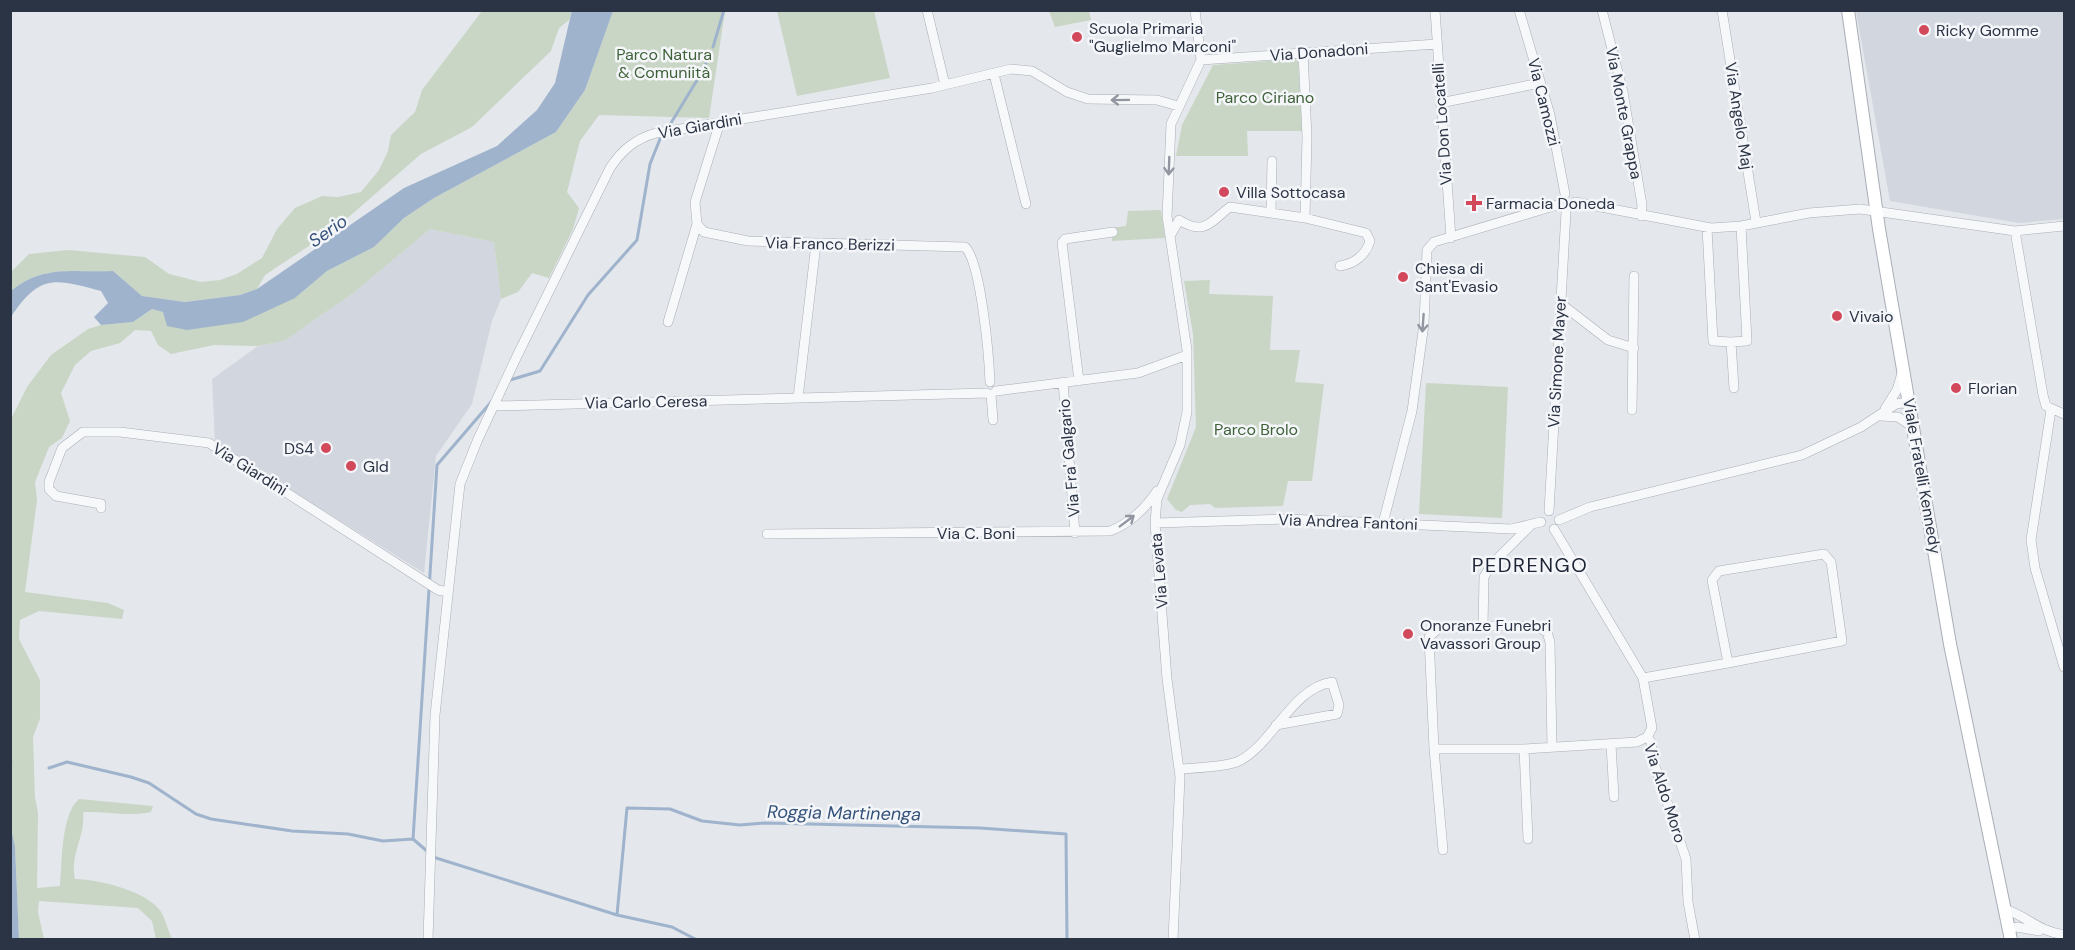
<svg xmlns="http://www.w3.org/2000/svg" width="2075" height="950" font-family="'DM Sans',sans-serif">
<rect width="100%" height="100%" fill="#e4e7ec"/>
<path fill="#d2d6de" d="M1856 11H2064V219L2019 223 1890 201Z
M430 229 494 242 501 299 492 321 472 404 436 456 424 573 215 443 212 379 258 346 284 341 352 294Z"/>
<path fill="#c9d6c5" d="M482 11H572L569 20 559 28 551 51 472 127 421 154 336 228 265 275 257 289 240 295 185 302 142 296 113 271C73 273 44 264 11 291V272L29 254 68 250 145 257 169 274 201 282 220 280 237 274 262 258 277 229 295 208 322 196 338 197 361 192 379 170 388 151 391 135 415 112 422 90Z
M613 11H725L709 118 599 115 580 141 567 192 579 208 573 229 549 278 532 273 518 292 501 299 494 242 430 229 352 294 284 341 258 346 214 345 171 354 158 345 151 331 135 330 120 343 91 351 75 365 61 393 70 421 62 438 49 447 35 482 37 500 25 592 108 603 124 610 122 619 39 611 20 620 19 639 40 680V719L33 737 35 797 38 813 37 888 60 886C62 863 61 814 79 799L153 806 151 812C128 817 106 811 83 812 86 835 69 856 75 879 97 879 143 890 159 909 165 916 168 931 172 939H156L152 921 138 908 39 901 38 912 44 939H19L15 846 10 829V421L27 387 51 355 88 329 101 325 133 322 152 309 163 312 295 298 327 271 374 247 404 218 434 198 556 132 585 90Z
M777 11H874L890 78 797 96Z
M1049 11H1089L1091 20 1055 27Z
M1298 59 1302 131H1247L1248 156H1176L1182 125 1213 65Z
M1161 210 1165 238 1112 241V228L1126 226 1128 211Z
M1210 280 1209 294 1273 296 1270 350H1300L1295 382 1324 384 1312 481H1288L1283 506 1215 508 1210 504 1190 505 1182 512 1176 510 1167 499 1196 427 1193 334 1184 281Z
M1426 383 1508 387 1502 518 1419 514Z"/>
<path fill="#9fb4cc" d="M572 10 613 11 585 90 556 132 434 198 404 218 374 247 327 271 295 298 243 322 187 330 167 326 163 312 152 309 133 322 101 325 94 317 108 303 101 291C55 279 40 273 11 317V291C44 264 73 273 113 271L142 296 185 302 240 295 257 289 404 188 497 146 537 110 555 83Z
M11 829 15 846 19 939H11Z"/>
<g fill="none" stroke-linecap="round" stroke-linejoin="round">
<path stroke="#9fb4cc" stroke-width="3" d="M713 47 724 10
M671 123 702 72 710 54
M510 380 540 371 588 295 637 240 650 164 660 139
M10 762H11
M49 768 67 762 131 777 149 783 196 814 211 819 292 831 348 834 383 841 413 839
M428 852 413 839 437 465 492 401
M433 857 617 915 672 927 697 940
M617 915 627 808 670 809 702 821 740 825 765 823 980 828 1066 834 1067 940"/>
<defs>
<path id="street" d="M927 10 945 85
M1195 10 1201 60
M1435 10 1451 238
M1519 10 1550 115 1565 194
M1602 10 1623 92 1642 205 1641 216
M1722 10 1756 222
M1303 52 1307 137 1305 218
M1201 60 1437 44
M994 74 1026 204
M1440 103 1540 83
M720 122 695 202 697 224 704 232 748 241 965 247C981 262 989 357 990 382
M1575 202 1711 228 1741 226 1809 213 1860 209 2015 231 2064 226
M1271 212 1272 161
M1707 228 1713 341 1731 342 1734 388
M2015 231 2043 395 2046 406 2064 414
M1170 236 1179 220C1205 236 1210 222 1230 207L1305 218 1366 233 1370 241C1366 255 1354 264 1340 266
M1560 303 1608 340 1634 348
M668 322 697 224
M1731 342 1747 341 1741 226
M1079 381 1062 243 1065 239 1113 232
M1063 382 1075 533
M996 391 1138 373 1187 355
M991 394 993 420
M798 398 816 244
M494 406 987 393
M1885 409 1897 390 1902 373
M1632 410 1634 276
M2051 410 2031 540 2035 568 2064 667
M1880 416 1898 417 1913 427
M101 508V504L56 496 49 489V482L62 448 83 432H120L209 443 438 590 448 592
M1549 511 1566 212
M1559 520 1590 507 1802 455 1861 427 1896 404 1909 402
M1155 523 1288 519 1511 529 1541 522
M1383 523 1412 411 1424 324 1427 250 1434 242 1557 205
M1530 526 1491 565 1484 577 1483 626H1535L1547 632 1550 642 1552 747
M1554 529 1643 678 1652 728 1647 737
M767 534 1110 531C1129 524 1146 508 1157 491
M1824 554 1831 562 1842 641 1728 663 1712 580 1719 571Z
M1643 678 1728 663
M1647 737 1651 742 1655 766 1686 859 1688 902 1695 940
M1611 744 1614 797
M1434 749 1429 637 1439 628 1483 626
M1524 749 1528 839
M1180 769C1193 768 1228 767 1239 761 1272 745 1292 688 1332 682L1339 705 1337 714 1276 725
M1443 850 1434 749H1524L1637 742 1647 737
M2005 909C2030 918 2036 930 2064 935
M2009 929 2017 927 2039 931
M428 940 435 715 460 484 478 439 517 356 610 168C622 150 635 139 656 133L932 88 1011 69 1032 71 1067 92 1088 99 1157 100 1178 106
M1173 940 1180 777 1167 679 1155 523 1157 499 1180 445 1187 412V350L1167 216 1171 124 1201 60"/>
<path id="secondary" d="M1848 10 1879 229 1950 644 2011 940"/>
</defs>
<use href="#street" stroke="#a9aeb7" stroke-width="10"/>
<use href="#secondary" stroke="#a9aeb7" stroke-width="14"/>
<use href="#street" stroke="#f7f8fa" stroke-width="9"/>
<use href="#secondary" stroke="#fff" stroke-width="12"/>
</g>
<defs><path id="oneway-shaft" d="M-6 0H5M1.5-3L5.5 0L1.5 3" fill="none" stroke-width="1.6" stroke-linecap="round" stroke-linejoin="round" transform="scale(1.5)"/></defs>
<g stroke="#9196a0">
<use href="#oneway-shaft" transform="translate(1120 100) rotate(179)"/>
<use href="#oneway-shaft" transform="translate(1169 166) rotate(92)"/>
<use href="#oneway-shaft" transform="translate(1423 323) rotate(94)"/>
<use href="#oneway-shaft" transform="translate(1127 521) rotate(-37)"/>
</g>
<g fill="#d1495b" stroke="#f4f6f9" stroke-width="2">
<circle cx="1924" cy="30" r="6"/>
<circle cx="1077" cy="37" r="6"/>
<circle cx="1224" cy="192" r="6"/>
<path d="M1471 194h6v6h6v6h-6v6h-6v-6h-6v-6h6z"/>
<circle cx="1403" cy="277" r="6"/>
<circle cx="1837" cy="316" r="6"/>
<circle cx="1956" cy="388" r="6"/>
<circle cx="326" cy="448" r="6"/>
<circle cx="351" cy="466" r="6"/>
<circle cx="1408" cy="634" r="6"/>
</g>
<g text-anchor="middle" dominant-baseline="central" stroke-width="5" stroke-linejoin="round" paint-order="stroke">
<g font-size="16" fill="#2b3445" stroke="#f4f6f9" text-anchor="start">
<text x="1089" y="28">Scuola Primaria<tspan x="1089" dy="18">"Guglielmo Marconi"</tspan></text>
<text x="1936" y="30">Ricky Gomme</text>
<text x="1236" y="192">Villa Sottocasa</text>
<text x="1486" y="203">Farmacia Doneda</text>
<text x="1415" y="268">Chiesa di<tspan x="1415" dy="18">Sant'Evasio</tspan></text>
<text x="1849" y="316">Vivaio</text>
<text x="1968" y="388">Florian</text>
<text x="314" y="448" text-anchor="end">DS4</text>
<text x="363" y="466">Gld</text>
<text x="1420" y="625">Onoranze Funebri<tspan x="1420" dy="18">Vavassori Group</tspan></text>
</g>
<g font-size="16" fill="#2b3445" stroke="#f4f6f9">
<text transform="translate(1319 52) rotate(-4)">Via Donadoni</text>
<text transform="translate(1544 102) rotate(76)">Via Camozzi</text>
<text transform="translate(1624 113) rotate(79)">Via Monte Grappa</text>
<text transform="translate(1739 116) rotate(81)">Via Angelo Maj</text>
<text transform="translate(1442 124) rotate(-94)">Via Don Locatelli</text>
<text transform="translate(700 126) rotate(-10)">Via Giardini</text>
<text transform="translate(830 244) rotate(1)">Via Franco Berizzi</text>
<text transform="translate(1557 362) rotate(-87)">Via Simone Mayer</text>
<text transform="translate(646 402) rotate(-1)">Via Carlo Ceresa</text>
<text transform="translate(1069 458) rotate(-95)">Via Fra' Galgario</text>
<text transform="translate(250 469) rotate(32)">Via Giardini</text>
<text transform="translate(1922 476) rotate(80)">Viale Fratelli Kennedy</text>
<text transform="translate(1348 522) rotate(2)">Via Andrea Fantoni</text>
<text x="976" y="533">Via C. Boni</text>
<text transform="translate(1159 571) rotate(-95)">Via Levata</text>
<text transform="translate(1665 793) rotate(72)">Via Aldo Moro</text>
</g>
<g font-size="16" fill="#3f6138" stroke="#f4f6f9">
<text x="664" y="54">Parco Natura<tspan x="664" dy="18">&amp; Comuniità</tspan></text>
<text x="1265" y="97">Parco Ciriano</text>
<text x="1256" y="429">Parco Brolo</text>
</g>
<g font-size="18" font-style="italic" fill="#34527a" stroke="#f4f6f9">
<text transform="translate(328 231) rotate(-35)">Serio</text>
<text transform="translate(844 813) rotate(1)">Roggia Martinenga</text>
</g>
<g font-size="20" letter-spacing="1.5" fill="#1d2536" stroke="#f4f6f9">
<text x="1530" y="565">PEDRENGO</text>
</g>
</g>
<rect width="2075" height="950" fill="none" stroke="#2b3445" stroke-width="24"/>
</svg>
